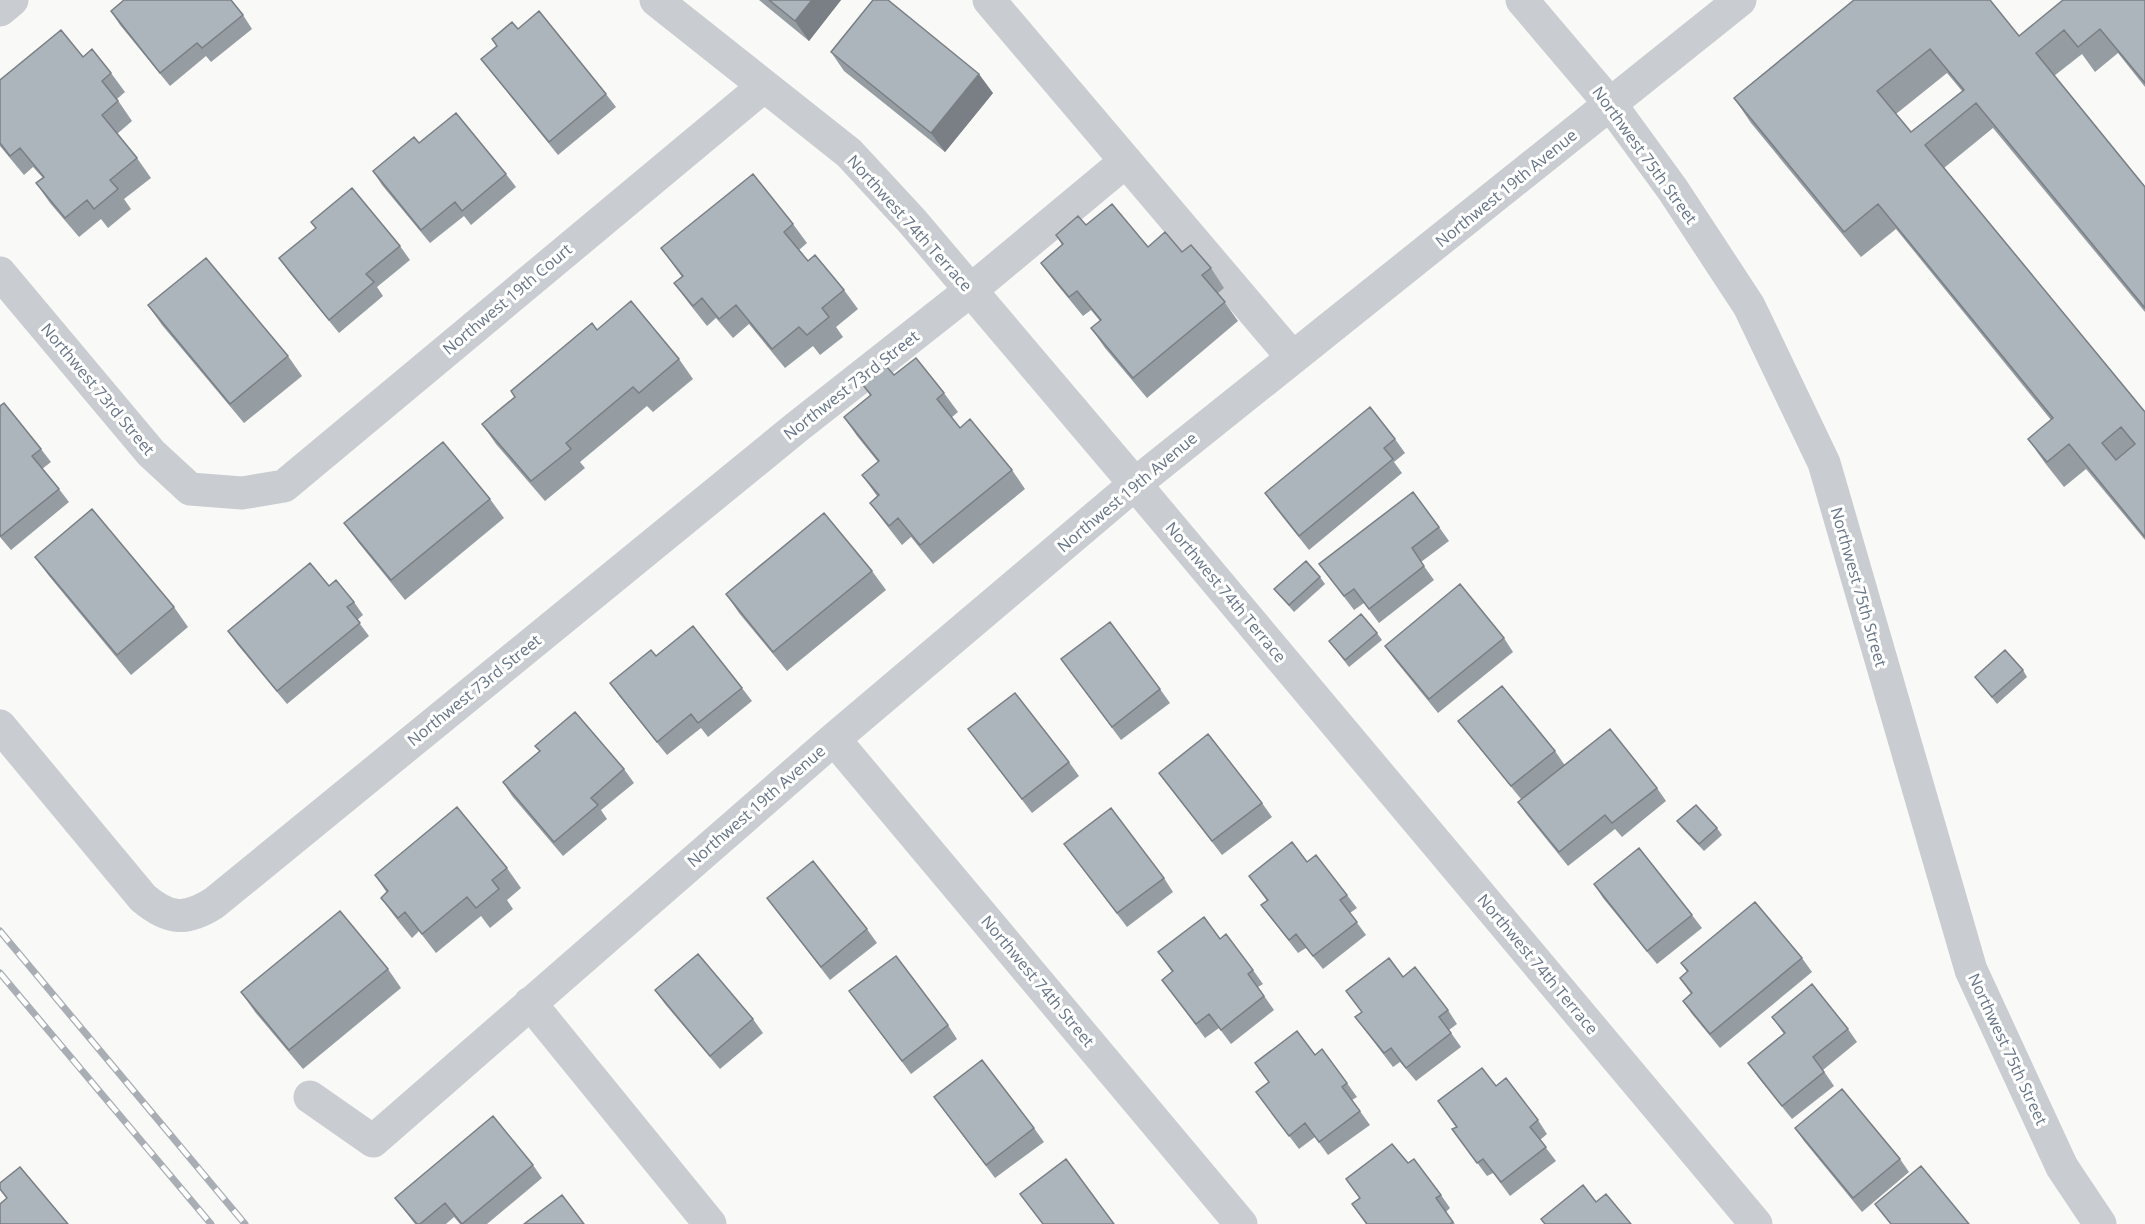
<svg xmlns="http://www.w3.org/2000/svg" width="2145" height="1224" font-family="'Open Sans',sans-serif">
<rect width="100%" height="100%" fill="#f9faf7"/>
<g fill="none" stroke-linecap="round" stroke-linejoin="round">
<path stroke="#c9ccd0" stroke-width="33" d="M656 0 849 153 912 221 1135 484 1756 1224
M989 0 1293 358
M1522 0 1611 105 1673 190 1749 306 1824 463 1971 970 2062 1167 2100 1224
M0 10 12 0
M0 273 151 453 190 489 242 493 284 486 764 86
M0 726 143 898C169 920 186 921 214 903L797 427 971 290 1126 161
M834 739 1241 1224
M530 1003 710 1224
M310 1097 373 1141 834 739 1135 484 1740 0"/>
<defs>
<path id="rail" d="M0 931 245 1224
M0 973 211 1224"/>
</defs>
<use href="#rail" stroke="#a9aeb5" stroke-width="7"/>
<use href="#rail" stroke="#fff" stroke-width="4.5" stroke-dasharray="14" stroke-linecap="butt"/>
</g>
<path fill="#959ca2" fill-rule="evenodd" d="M759 0H841L809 41Z
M1854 0 2019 36 2145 0V87L2118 53 2095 72 2082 54 2054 76 2145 187V312L1993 128 1944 168 2145 412V540L2086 469 2064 487 2045 463 2028 439 2051 420 1896 229 1861 257 1751 123 1734 98ZM1947 73 1962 91 1911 132 1896 114Z
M111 11 243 15 252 29 211 62 206 56 170 86 120 25Z
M497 47 606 94 616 107 558 155 491 72 481 59Z
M831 52 993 93 945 152 844 71Z
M83 57 111 73 125 92 117 99 132 121 117 134 137 158 151 178 124 199 131 209 108 228 101 219 79 237 50 203 36 183 43 178 33 167 24 175 0 146V80Z
M419 143 506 174 516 187 471 225 464 216 430 243 382 185 373 171Z
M793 224 807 243 799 250 808 261 844 290 858 309 836 327 843 337 820 355 813 346 785 368 749 324 733 338 716 318 707 326 688 302 674 283 682 277 661 248Z
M1086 225 1148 247 1182 252 1211 268 1224 288 1218 293 1238 321 1147 398 1105 348 1091 328 1100 321 1091 310 1083 316 1055 282 1041 263 1062 245 1056 235Z
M400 246 410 260 377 287 383 296 339 333 289 272 279 258Z
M148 305 288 356 302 376 244 423 162 325Z
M597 330 679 359 693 379 653 412 647 406 580 462 585 468 545 501 496 444 482 424Z
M894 375 944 393 958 412 952 417 960 428 1012 470 1025 489 933 564 911 537 902 545 884 522 870 503 877 496 862 475 878 462 857 436 844 417 870 395 863 385Z
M0 406 41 449 51 462 42 469 59 489 69 502 11 550 0 537Z
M1395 439 1405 453 1394 462 1402 473 1309 550 1274 506 1265 493Z
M490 499 504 518 405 600 358 542 344 523Z
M1439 527 1449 541 1421 562 1434 580 1379 623 1364 603 1354 610 1319 564Z
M35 557 174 607 188 627 131 675 49 576Z
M872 571 886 590 787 671 739 613 726 594Z
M1320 577 1325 584 1294 612 1274 589Z
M329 586 354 602 363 615 357 620 369 636 287 704 237 644 228 631Z
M1377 633 1382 640 1349 667 1329 641Z
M1504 638 1513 652 1438 713 1395 660 1385 646Z
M656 656 742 688 752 701 708 737 701 728 667 755 620 697 610 683Z
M1061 659 1160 689 1170 703 1121 740Z
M2023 670 2027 677 1997 704 1975 677Z
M1458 721 1555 751 1564 764 1657 788 1666 801 1622 837 1615 829 1568 866 1527 815 1518 802 1521 799 1468 734Z
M968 729 1069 762 1079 776 1032 813Z
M624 769 634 783 601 810 607 819 563 856 512 796 503 782Z
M1159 773 1262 803 1272 817 1222 855Z
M1677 821 1717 828 1722 835 1704 851 1682 828Z
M1064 844 1164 878 1173 892 1127 927Z
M1307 862 1347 895 1357 908 1350 913 1366 935 1323 969 1306 948 1298 953 1261 905 1267 901 1249 876Z
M507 868 521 888 507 900 513 909 490 928 481 916 436 953 419 931 412 938 395 917 381 898 387 893 375 875Z
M1594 884 1692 915 1702 928 1657 964 1603 898Z
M767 898 867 929 877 943 830 980Z
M1220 939 1253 970 1263 984 1258 987 1274 1010 1231 1044 1219 1028 1205 1038 1162 980 1172 972 1158 952Z
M1802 958 1812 972 1720 1048 1692 1014 1683 1001 1691 994 1680 978 1687 972 1681 963Z
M388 969 401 988 303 1069 255 1012 241 992Z
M655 990 753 1019 763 1033 720 1069 665 1004Z
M849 991 948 1025 957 1039 911 1074Z
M1448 1010 1457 1024 1449 1030 1461 1047 1416 1081 1400 1062 1393 1067 1355 1017Z
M1772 1017 1848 1029 1857 1042 1823 1070 1834 1086 1792 1119 1758 1077 1748 1063 1784 1034Z
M1315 1055 1347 1083 1357 1097 1352 1100 1370 1125 1328 1155 1315 1137 1299 1149 1256 1092 1269 1082 1255 1063Z
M1496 1086 1538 1120 1547 1134 1540 1140 1556 1161 1510 1196 1493 1173 1487 1176 1452 1129 1456 1127 1438 1101Z
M934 1097 1034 1128 1044 1142 995 1178Z
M1795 1128 1900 1159 1909 1172 1862 1212 1804 1141Z
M1408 1163 1441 1195 1450 1208 1446 1212 1455 1224H1366L1352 1204Z
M533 1165 542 1178 487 1224H460L454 1217 446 1224H415L395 1198Z"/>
<path fill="#797f84" d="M812 0H841L809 41 795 21Z
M979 74 993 93 945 152 931 133Z"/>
<path fill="#adb5bc" stroke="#797f84" stroke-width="1.5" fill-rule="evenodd" d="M124 0H231L243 15 202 48 197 43 160 73 111 11Z
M769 0H812L795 21Z
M873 0H888L979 74 931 133 831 52Z
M1854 0H1990L2019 36 2063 0H2145V83L2100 29 2078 47 2064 30 2036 53 2145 187V308L1976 103 1925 145 2145 412V537L2069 444 2047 462 2028 439 2053 418 1878 204 1844 232 1734 98ZM1930 49 1964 90 1911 132 1877 91ZM2121 427 2135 444 2116 460 2102 443Z
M539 11 606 94 549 142 481 59 497 46 492 39 512 22 518 29Z
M61 30 83 57 92 49 111 73 102 81 118 101 102 115 137 158 110 180 118 189 94 209 87 200 65 218 36 183 44 177 20 148 10 156 0 143V80Z
M456 113 506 174 462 211 455 202 421 230 373 171 414 137 419 143Z
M753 174 793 224 784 232 808 261 815 255 844 290 822 308 829 317 807 335 799 327 772 349 736 305 719 319 702 298 693 306 674 283 683 276 661 248Z
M352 188 400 246 366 274 374 282 329 320 279 258 316 228 311 222Z
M1112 204 1148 247 1165 232 1182 252 1191 245 1211 268 1202 275 1225 302 1133 378 1091 328 1101 320 1077 291 1069 297 1041 263 1063 244 1056 235 1078 216 1086 225Z
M206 258 288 356 230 404 148 305Z
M631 301 679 359 639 393 633 387 566 443 571 449 531 481 482 424 515 397 511 391 592 323 597 330Z
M916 358 944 393 937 399 960 428 970 419 1012 470 920 545 898 518 889 526 870 503 879 495 862 475 879 461 844 417 871 395 863 385 886 366 894 375Z
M4 403 41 449 32 456 59 489 1 536 0 535V406Z
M1370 407 1395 439 1384 448 1393 459 1299 536 1265 493Z
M443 442 490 499 391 580 344 523Z
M1413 492 1439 527 1412 548 1424 566 1369 609 1354 589 1344 596 1319 564Z
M92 509 174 607 117 655 35 557Z
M824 513 872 571 773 652 726 594Z
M1306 561 1320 577 1289 605 1274 589Z
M310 563 329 586 336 580 354 602 347 607 360 623 277 691 228 631Z
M1460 584 1504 638 1429 699 1385 646Z
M1361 614 1377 633 1345 660 1329 641Z
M1110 622 1160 689 1112 727 1061 659Z
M693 626 742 688 698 723 691 714 657 742 610 683 651 650 656 656Z
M2005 650 2023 670 1992 697 1975 677Z
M1502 686 1555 751 1511 786 1458 721Z
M1015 693 1069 762 1022 799 968 729Z
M575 712 624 769 591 798 598 805 554 842 503 782 540 751 535 746Z
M1610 729 1657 788 1612 823 1605 815 1559 852 1518 802Z
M1208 734 1262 803 1212 841 1159 773Z
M1696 805 1717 828 1699 844 1677 821Z
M457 807 507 868 492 880 499 889 476 908 467 897 422 934 405 912 398 918 381 898 388 891 375 875Z
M1111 808 1164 878 1117 913 1064 844Z
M1292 842 1307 862 1316 855 1347 895 1340 900 1357 922 1313 956 1296 934 1289 940 1261 905 1268 900 1249 876Z
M1639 848 1692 915 1647 951 1594 884Z
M813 861 867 929 821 967 767 898Z
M1755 902 1802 958 1710 1034 1683 1001 1692 993 1680 978 1688 971 1681 963Z
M340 911 388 969 289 1050 241 992Z
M1204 917 1220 939 1226 934 1253 970 1248 974 1264 996 1221 1030 1209 1014 1196 1024 1162 980 1173 971 1158 952Z
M698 954 753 1019 710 1056 655 990Z
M896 956 948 1025 902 1061 849 991Z
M1389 958 1403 977 1415 967 1448 1010 1439 1017 1451 1033 1406 1068 1391 1048 1384 1053 1355 1017 1362 1012 1346 991Z
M1812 984 1848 1029 1813 1057 1824 1072 1782 1106 1748 1063 1785 1033 1772 1017Z
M1297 1031 1315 1055 1322 1049 1347 1083 1342 1087 1360 1111 1319 1142 1305 1123 1289 1136 1256 1092 1269 1082 1255 1063Z
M982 1060 1034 1128 986 1165 934 1097Z
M1482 1068 1496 1086 1506 1078 1538 1120 1530 1127 1546 1147 1501 1182 1483 1159 1477 1163 1452 1129 1457 1127 1438 1101Z
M1842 1089 1900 1159 1853 1198 1795 1128Z
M493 1116 533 1165 462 1224 445 1203 420 1224H417L395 1198Z
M1392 1144 1408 1163 1414 1159 1441 1195 1436 1198 1453 1222 1450 1224H1367L1352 1204 1360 1198 1346 1179Z
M1066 1159 1114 1224H1043L1020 1194Z
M1921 1166 1969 1224H1891L1875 1204Z
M20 1167 68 1224H0V1204L7 1198 0 1189V1183Z
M1583 1185 1596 1202 1606 1194 1631 1224H1545L1541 1219Z
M562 1195 584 1224H524Z"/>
<g text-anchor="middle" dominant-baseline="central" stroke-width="6" stroke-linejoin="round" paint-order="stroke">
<g font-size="16" fill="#677589" stroke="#fff">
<text transform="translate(1645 155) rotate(54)">Northwest 75th Street</text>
<text transform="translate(1506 188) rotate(-39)">Northwest 19th Avenue</text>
<text transform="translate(910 223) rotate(48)">Northwest 74th Terrace</text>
<text transform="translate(507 299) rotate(-40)">Northwest 19th Court</text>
<text transform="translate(851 385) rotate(-38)">Northwest 73rd Street</text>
<text transform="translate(98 389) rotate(50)">Northwest 73rd Street</text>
<text transform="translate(1127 492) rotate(-40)">Northwest 19th Avenue</text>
<text transform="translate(1859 587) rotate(74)">Northwest 75th Street</text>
<text transform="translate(1226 592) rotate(50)">Northwest 74th Terrace</text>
<text transform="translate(474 690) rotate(-39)">Northwest 73rd Street</text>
<text transform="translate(756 806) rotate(-41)">Northwest 19th Avenue</text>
<text transform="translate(1538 964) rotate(50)">Northwest 74th Terrace</text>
<text transform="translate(1038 981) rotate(50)">Northwest 74th Street</text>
<text transform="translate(2008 1049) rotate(65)">Northwest 75th Street</text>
</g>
</g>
</svg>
